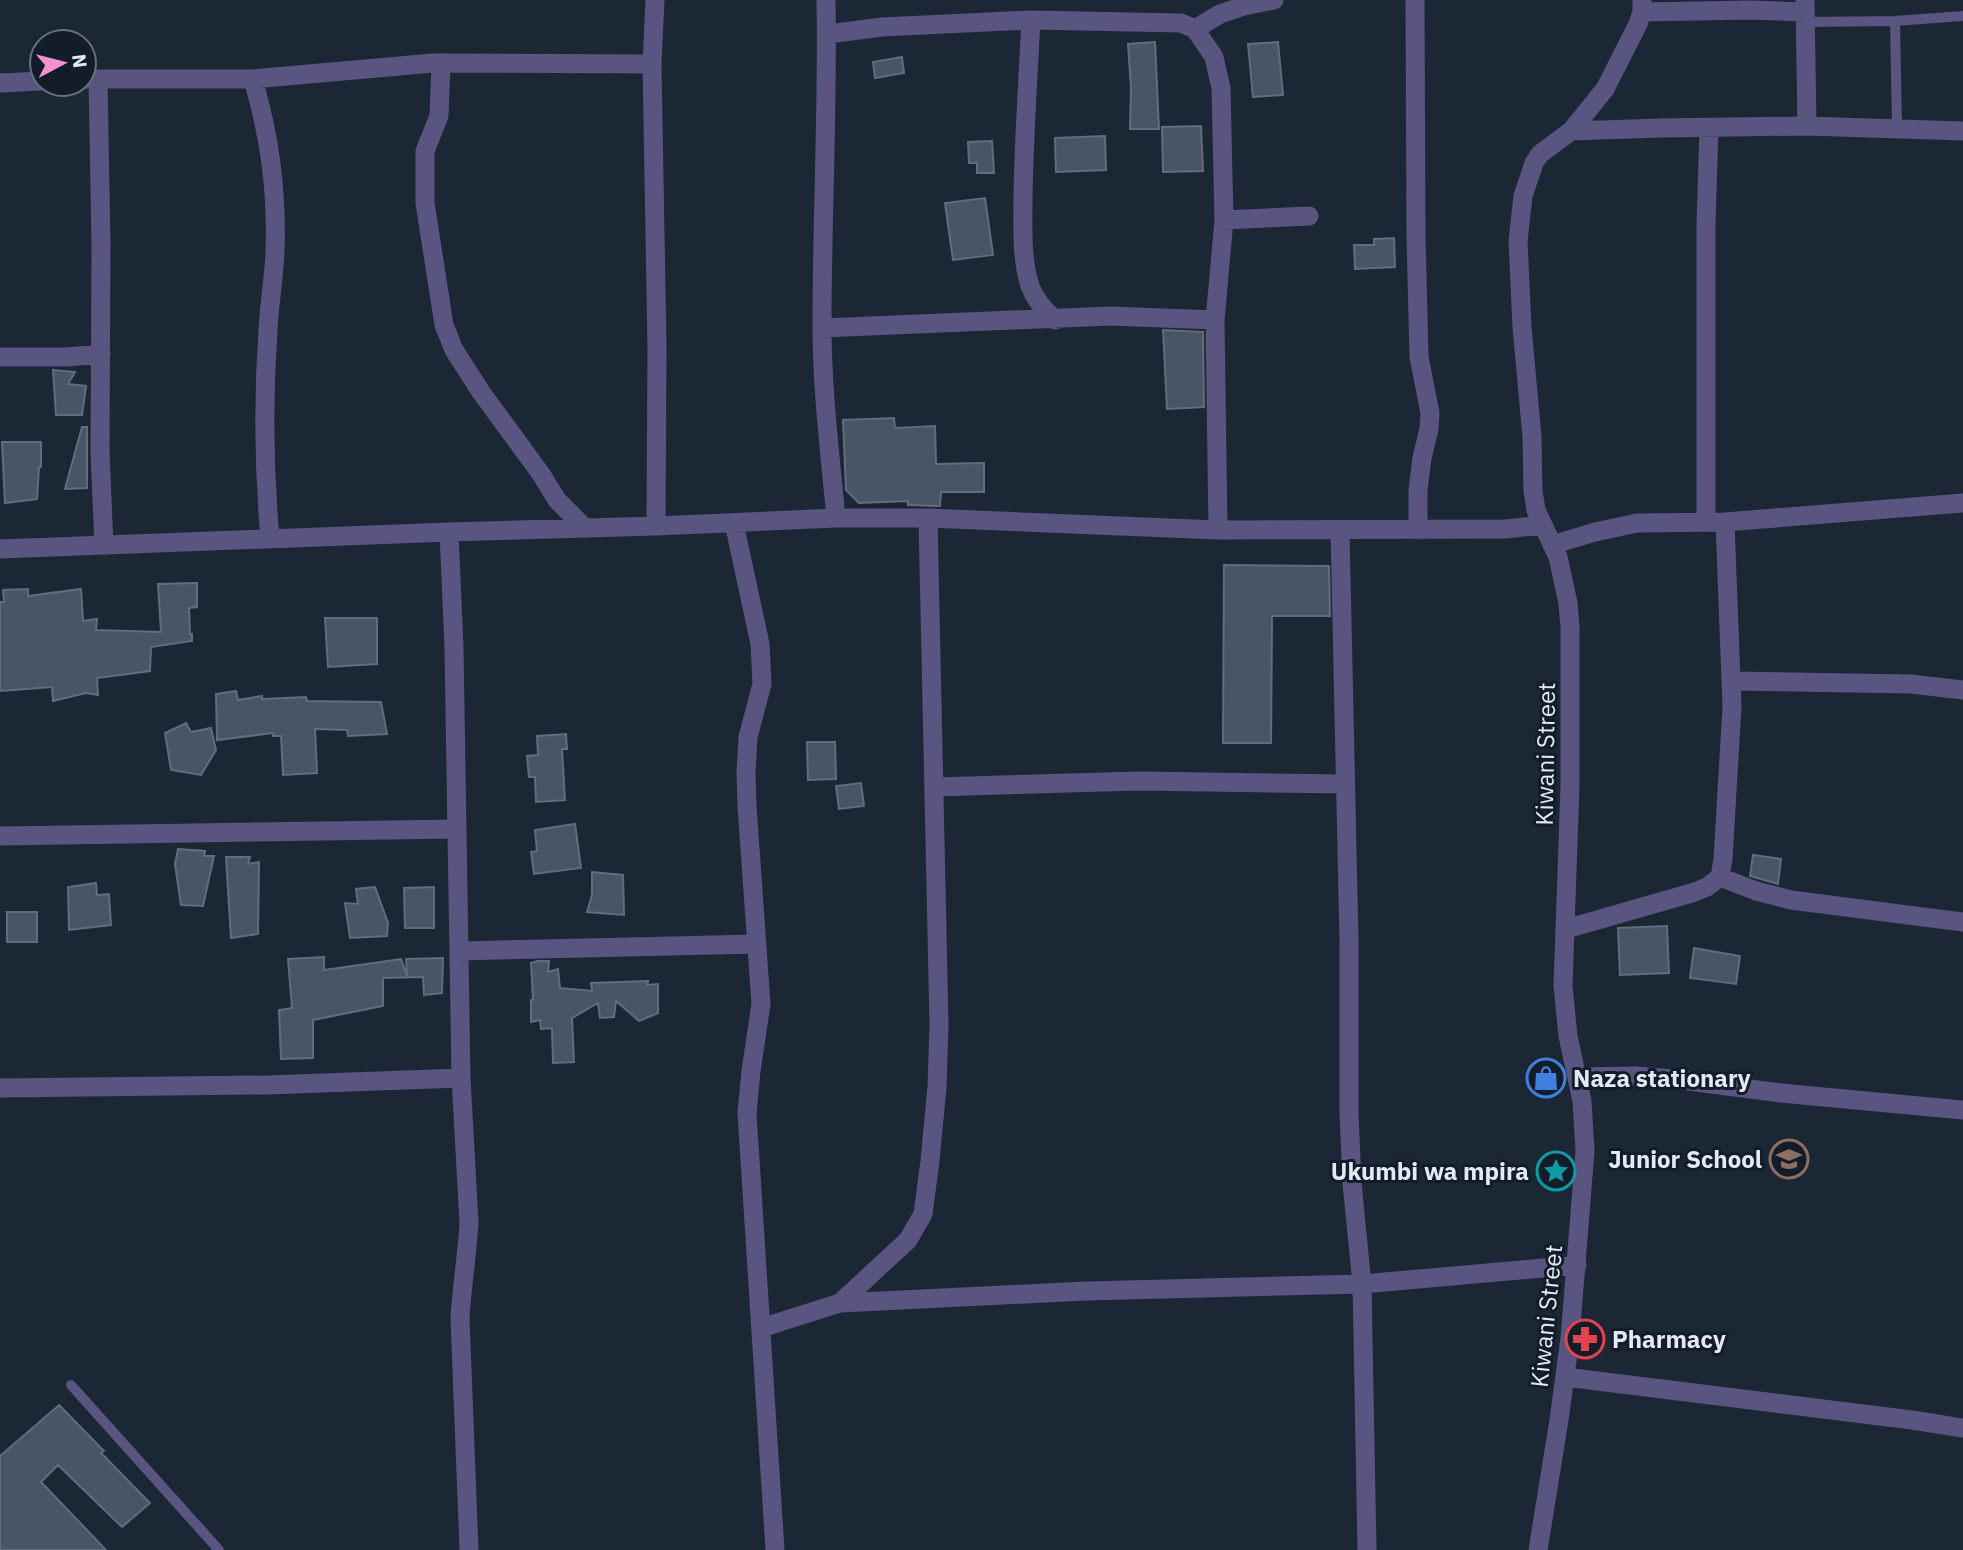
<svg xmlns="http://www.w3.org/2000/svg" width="1963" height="1550" font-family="'IBM Plex Sans',sans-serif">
<rect width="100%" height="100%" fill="#1c2735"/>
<path fill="#495565" stroke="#616d7e" stroke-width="2" d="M1155 42 1159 129H1130L1131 88 1128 44Z
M1278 42 1283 95 1253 97 1248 44Z
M902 57 904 73 875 78 873 62Z
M1201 126 1203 171 1163 172 1162 127Z
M1105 136 1106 170 1056 172 1055 138Z
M992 141 994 173H977V163H969L968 142Z
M985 198 993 255 953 260 945 203Z
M1394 238 1395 267 1355 269 1354 245H1374V239Z
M1163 330 1203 332 1204 407 1167 409Z
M53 370 75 372 68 384 86 386 82 415H56Z
M894 418 895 428 935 426 936 464 984 463V492H941L940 506 908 505V501L859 503 846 490 843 420Z
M82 427H87V488L65 489Z
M2 442H41V467H39L37 499 5 503Z
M1224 565 1329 566 1330 616H1272L1271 743H1223Z
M197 583V607L189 608 190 634H192V641L151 647 150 671 97 678 98 695 86 693 53 701 52 687 0 691V602H4L3 590 28 589V596L81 589 83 621 97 619 96 630 161 632 158 584Z
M325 618H377V664L328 667Z
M236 691 238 700 262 696V699L306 697 307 701 381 702 387 734 348 736 347 730 315 729 317 773 283 775 281 736H273V733L217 740 216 694Z
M186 723 191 732 211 728 216 750 201 775 171 770 165 733Z
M566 734 567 749H562L565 800 536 802 535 777H529L527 756 538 755 537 736Z
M807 742H835L836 779 808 780Z
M861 783 864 806 839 809 836 786Z
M575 824 581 868 534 874 531 852 537 851 535 830Z
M178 849 205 851 204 856H214L203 906 181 905 175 864Z
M1753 855 1781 859 1778 884 1750 876Z
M226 857H250L248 864 259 862 258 934 231 938Z
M592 872 623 875 624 915 587 912 592 895Z
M96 883 97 895 109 894 111 925 69 930 68 887Z
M375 887 388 923 387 936 350 938 345 903 358 904 356 889Z
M434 887V928H405L404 888Z
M7 912H37V942H7Z
M1667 926 1669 973 1620 975 1618 928Z
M1694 948 1740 956 1736 984 1690 978Z
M324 957V970L401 959 407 976 406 959 443 958 442 993 424 995 423 977 383 978V1006L313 1020V1058L281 1059 279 1010 292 1008 288 959Z
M538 961H549L548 972 558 969 560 988 592 991 591 983 648 981 647 985 658 984V1013L639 1021 616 1001 614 1017 600 1018 598 1003 572 1018 574 1062 553 1063 552 1028 541 1029 540 1020 531 1022V1000H533L531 963Z
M59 1405 104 1451 101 1453 150 1503 122 1527 58 1465 41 1482 106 1550H0V1456Z"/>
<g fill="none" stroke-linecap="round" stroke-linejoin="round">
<path stroke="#595480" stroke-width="10" d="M1895 21 1897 128
M1806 22 1895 21 1963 16
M71 1385 219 1550"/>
<path stroke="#595480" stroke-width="19" d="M655 0 652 64 657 348 656 526
M826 0C828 109 822 217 822 326 822 390 830 454 836 518
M1415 0 1416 237 1419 357 1430 413 1429 429 1422 458 1418 490V530
M1805 1 1807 126
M1642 12 1750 10 1805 12
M1031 20C1028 78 1024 137 1023 196 1023 225 1021 258 1030 286 1035 300 1044 310 1055 320
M1195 29 1220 14 1244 6 1274 0
M828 34 882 27 1031 20 1181 23 1195 29 1214 57 1221 88 1224 220 1215 320 1218 530
M441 63 439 116 425 151V203L444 325 454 350 481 392 541 474 557 500 584 527
M84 79H253L433 63 652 64
M98 79 101 245 100 451 104 546
M253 79C270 138 277 190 275 252 274 278 269 305 268 331 263 400 264 470 270 538
M0 83 42 81
M1571 131 1661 128 1807 126 1963 131
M1224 220 1309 216
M822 328 1110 316 1215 320
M0 357H67L101 354
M1706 521V224L1709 128
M734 523 760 644 762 684 748 737 746 772 747 806 761 1004 751 1071 747 1113 775 1550
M1340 531 1349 941V1114L1352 1183 1362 1284 1367 1550
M449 532 454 647 461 1078 469 1223C467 1255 462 1286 460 1318L469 1550
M1552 545 1595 532 1637 523 1725 522 1963 503
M0 549 449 532 656 526 836 518H928L1218 530 1506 529 1542 525
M1731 681 1911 684 1963 690
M935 787 1139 781 1344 784
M0 836 457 829
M1720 877 1756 891 1791 900 1963 922
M1566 929 1695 892 1707 887 1720 877 1723 859 1732 707 1725 522
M459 951 757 944
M1578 1077 1636 1076 1673 1079 1781 1093 1963 1110
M0 1088 267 1085 461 1078
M840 1303 908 1240 923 1214 930 1161 937 1087 939 1025 928 518
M761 1328 840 1303 1086 1291 1362 1284 1577 1265
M1565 1377 1912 1420 1963 1428
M1538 1550 1559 1420 1570 1338 1585 1151 1582 1101 1568 1036 1563 986 1570 786V627L1568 603 1558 557 1536 510 1533 491 1532 437 1522 327 1518 241 1523 196 1534 163 1540 154 1571 131 1605 89 1638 24 1642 12V0"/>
</g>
<defs>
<symbol id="shop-ring" viewBox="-11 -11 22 22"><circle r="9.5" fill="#131d2a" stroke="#3f7fe0" stroke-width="1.5"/><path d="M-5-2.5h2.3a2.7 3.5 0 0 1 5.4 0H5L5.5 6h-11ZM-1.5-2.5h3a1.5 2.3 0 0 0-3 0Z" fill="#3f7fe0"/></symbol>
<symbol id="school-ring" viewBox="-11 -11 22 22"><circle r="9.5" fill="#131d2a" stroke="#8d6e63" stroke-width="1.5"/><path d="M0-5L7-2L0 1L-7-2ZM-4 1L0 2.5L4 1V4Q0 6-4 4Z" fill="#8d6e63"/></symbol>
<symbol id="sight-ring" viewBox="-11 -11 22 22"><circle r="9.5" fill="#131d2a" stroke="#0f9aa8" stroke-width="1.5"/><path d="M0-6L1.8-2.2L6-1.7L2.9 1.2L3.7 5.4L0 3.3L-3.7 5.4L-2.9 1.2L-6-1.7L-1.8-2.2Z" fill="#0f9aa8"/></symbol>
<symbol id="pharmacy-ring" viewBox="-11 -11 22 22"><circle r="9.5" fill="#131d2a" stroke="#e0444e" stroke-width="1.5"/><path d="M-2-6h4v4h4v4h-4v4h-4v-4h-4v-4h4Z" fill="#e0444e"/></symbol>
</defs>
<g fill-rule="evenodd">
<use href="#shop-ring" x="1524" y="1056" width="44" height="44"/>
<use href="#school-ring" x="1767" y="1137" width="44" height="44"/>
<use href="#sight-ring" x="1534" y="1149" width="44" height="44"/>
<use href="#pharmacy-ring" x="1563" y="1317" width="44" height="44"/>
</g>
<g text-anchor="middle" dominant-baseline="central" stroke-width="6" stroke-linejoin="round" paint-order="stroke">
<g font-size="24" fill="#e3eaf3" stroke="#131d2a">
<text transform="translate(1545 754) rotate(-89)">Kiwani Street</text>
<text transform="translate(1546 1316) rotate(-84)">Kiwani Street</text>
</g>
<g font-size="24" font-weight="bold" fill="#e3eaf3" stroke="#131d2a" text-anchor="start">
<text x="1573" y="1078">Naza stationary</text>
<text x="1762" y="1159" text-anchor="end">Junior School</text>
<text x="1529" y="1171" text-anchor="end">Ukumbi wa mpira</text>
<text x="1612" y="1339">Pharmacy</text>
</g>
</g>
<g transform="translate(63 63) rotate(83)"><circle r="33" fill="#131d2a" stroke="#666f7a" stroke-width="2"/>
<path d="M0-5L12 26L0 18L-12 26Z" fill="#f590d1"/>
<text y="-10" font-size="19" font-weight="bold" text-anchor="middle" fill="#e3eaf3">N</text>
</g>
</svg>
